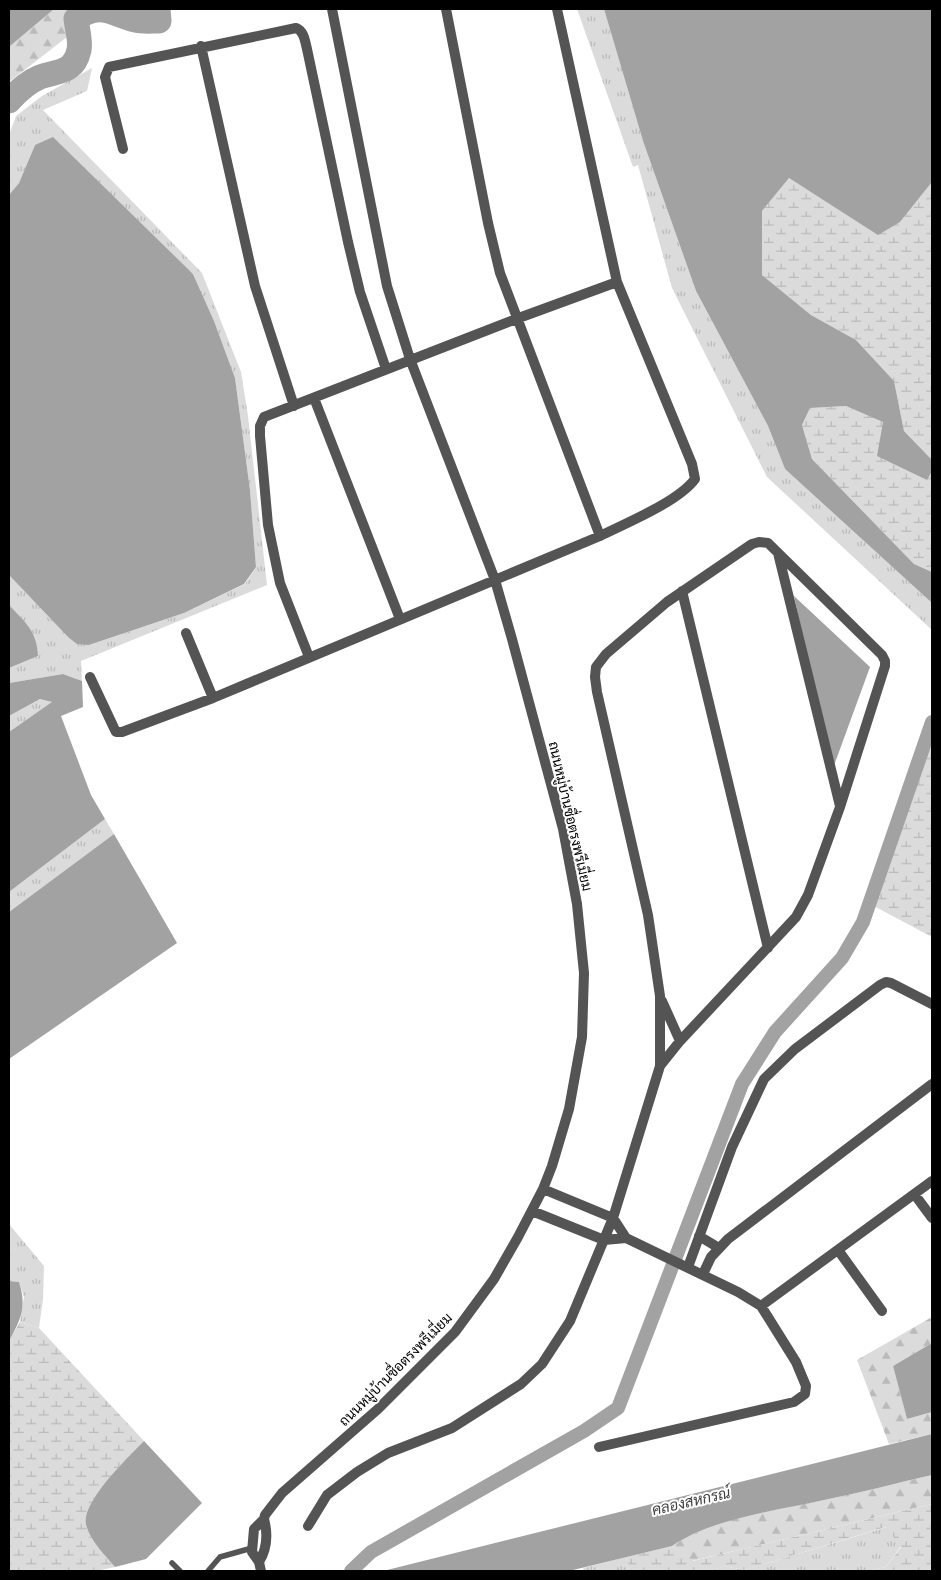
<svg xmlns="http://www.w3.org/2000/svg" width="941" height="1580" font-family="Inter,Sarabun,sans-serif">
<defs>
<pattern id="grass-tufts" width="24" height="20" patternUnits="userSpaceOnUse" patternTransform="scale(1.25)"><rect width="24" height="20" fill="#dbdbdb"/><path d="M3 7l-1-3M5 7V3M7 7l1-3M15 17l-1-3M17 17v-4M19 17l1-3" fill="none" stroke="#bababa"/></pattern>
<pattern id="forest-firs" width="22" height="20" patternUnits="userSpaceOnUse" patternTransform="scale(1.25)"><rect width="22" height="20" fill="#dbdbdb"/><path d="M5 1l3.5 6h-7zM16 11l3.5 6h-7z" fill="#bababa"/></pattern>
<pattern id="wetland-marsh" width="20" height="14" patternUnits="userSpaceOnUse" patternTransform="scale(1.25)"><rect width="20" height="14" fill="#dbdbdb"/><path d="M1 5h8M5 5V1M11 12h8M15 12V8" fill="none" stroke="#bababa"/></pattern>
</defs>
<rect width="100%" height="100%" fill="#fff"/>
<path fill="url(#grass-tufts)" d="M577 9H604L643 141 696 291 768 426 785 469 932 603V630L767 477 672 288 638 165 633 167Z
M92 68 87 91 43 110 202 273 241 372 248 416 267 585 81 661 82 681 63 674 9 683V668L38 656 28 626 9 605V575L68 637 89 645 184 613 245 584 256 567 250 490 235 378 214 321 193 274 35 145 19 183 9 195V135L16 116 42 96Z
M40 699 53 702 9 732V716Z
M105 819 114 834 9 912V892Z
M9 1224 44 1266 43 1299 39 1328 20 1322 24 1297 19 1282 9 1281Z
M887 1527 901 1546 886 1567 868 1571H709L724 1566 745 1570Z
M626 1557 629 1571H584L583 1568Z"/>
<path fill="url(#forest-firs)" d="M54 9H71L67 37 9 82V47Z
M110 9H152L126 26Z
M932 1317V1343L893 1366 907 1419 932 1412V1434L889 1444 857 1360Z
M932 1475V1504L692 1561 672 1546C713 1518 775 1510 824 1500 860 1493 896 1483 932 1475Z"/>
<path fill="url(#wetland-marsh)" d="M789 178 813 193 900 222 932 182V460L904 431 894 381 856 340 811 315 762 275V211Z
M846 406 884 422 927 479 932 471V572L914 564 812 459 802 425 810 408Z
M932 743V937L870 904Z
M20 1322 39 1328 144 1441C129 1456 80 1503 86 1525 91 1542 104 1554 115 1567L96 1571H9V1341Z
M932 1504V1571H868L886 1567 901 1547 886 1527 745 1570 724 1566 709 1571H675L674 1570 629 1571 626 1557 672 1546 693 1561Z"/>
<path fill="#a2a2a2" d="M9 9H54L9 47Z
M604 9H932V182L900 222 878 235 789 178 762 211V275L811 315 856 340 894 381 904 431 932 460V471L927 480 877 456 883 422 846 406 810 408 802 425 812 459 914 564 932 572V603L785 469 768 426 696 291 643 141Z
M53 137 193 274 214 321 235 378 250 490 256 567 244 584 184 613 89 645 77 644 68 637 9 575V195L19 183 35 145Z
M794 596 870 667 832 771Z
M9 605C25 622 37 631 38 656L9 668Z
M63 674 82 681 83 707 61 716 91 795 105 819 9 892V732L52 702 40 699 9 716V683Z
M114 834 177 943 9 1059V912Z
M9 1281 19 1282C27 1307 21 1319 9 1341Z
M932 1343V1412L907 1419 893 1366Z
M932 1434V1475C896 1483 860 1493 824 1500 775 1511 713 1518 672 1546L569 1571H383Z
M144 1441 202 1503 146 1559 115 1567C104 1554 91 1542 86 1525 80 1503 129 1456 144 1441Z"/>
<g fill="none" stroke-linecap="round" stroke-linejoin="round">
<path stroke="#a2a2a2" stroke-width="14" d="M351 1571 371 1552 584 1431 618 1408 742 1084 775 1032 842 958 863 922 932 722"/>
<path stroke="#a2a2a2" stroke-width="25" d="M9 101C17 92 28 82 40 77 58 71 74 73 79 50 81 41 77 28 76 19 100 1 112 14 135 20 143 22 152 21 159 21L158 9"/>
<path stroke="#545454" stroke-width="5.5" d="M172 1563 180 1571
M208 1571 220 1557 252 1548"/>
<path stroke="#545454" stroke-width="10" d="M446 9 488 223 500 273 600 536
M201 46 255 286 294 406
M123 149 105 77 109 67 296 28C304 31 305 41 307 49L348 242 360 292 386 369
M314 398 400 619
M778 553 840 806
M682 591 768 948
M186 633 213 698
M309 657 280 583 268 525 260 436V426L264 417 516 319 617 282
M90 677 114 728 116 732H122L213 698 600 536C626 523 678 502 695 479L692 464 617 282 557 9
M662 1001 680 1041
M915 1195 932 1218
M532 1211 604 1240 626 1238 613 1218 543 1189
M699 1236 719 1248
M838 1250 882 1311
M688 1267 732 1147 764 1079 795 1049 880 985 886 982 891 983 932 1004
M703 1274 711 1257 728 1239 932 1084
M761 1306 932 1181
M599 1447 794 1402 805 1394 806 1386 796 1362 761 1306 738 1292 626 1238
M308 1526 327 1495 357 1472 388 1453 452 1428 521 1384 542 1364 570 1321 613 1218 660 1066V996L648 915 597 692 595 677 596 667 606 654 667 602 752 544 759 542 768 543 882 655 885 661V666L840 807 808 895 796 917 680 1041 660 1066
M259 1562C267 1549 268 1534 264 1519
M261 1571 259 1562 252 1552 254 1529 264 1519 265 1515 282 1493 378 1409 455 1332 494 1279 518 1237 543 1189 552 1166 569 1109 582 1037 584 973 577 904 563 829 512 639 495 580 410 359 387 286 332 9"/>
</g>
<g text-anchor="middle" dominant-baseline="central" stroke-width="4" stroke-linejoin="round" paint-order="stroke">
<g font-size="14" fill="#000" stroke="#fff">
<text transform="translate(571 816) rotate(77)">ถนนหมู่บ้านซื่อตรงพรีเมี่ยม</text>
<text transform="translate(395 1369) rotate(-45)">ถนนหมู่บ้านซื่อตรงพรีเมี่ยม</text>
</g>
<g font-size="15" font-style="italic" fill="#434343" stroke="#fff">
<text transform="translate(691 1501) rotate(-13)">คลองสหกรณ์</text>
</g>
</g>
<rect width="941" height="1580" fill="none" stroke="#000000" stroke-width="20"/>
</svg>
